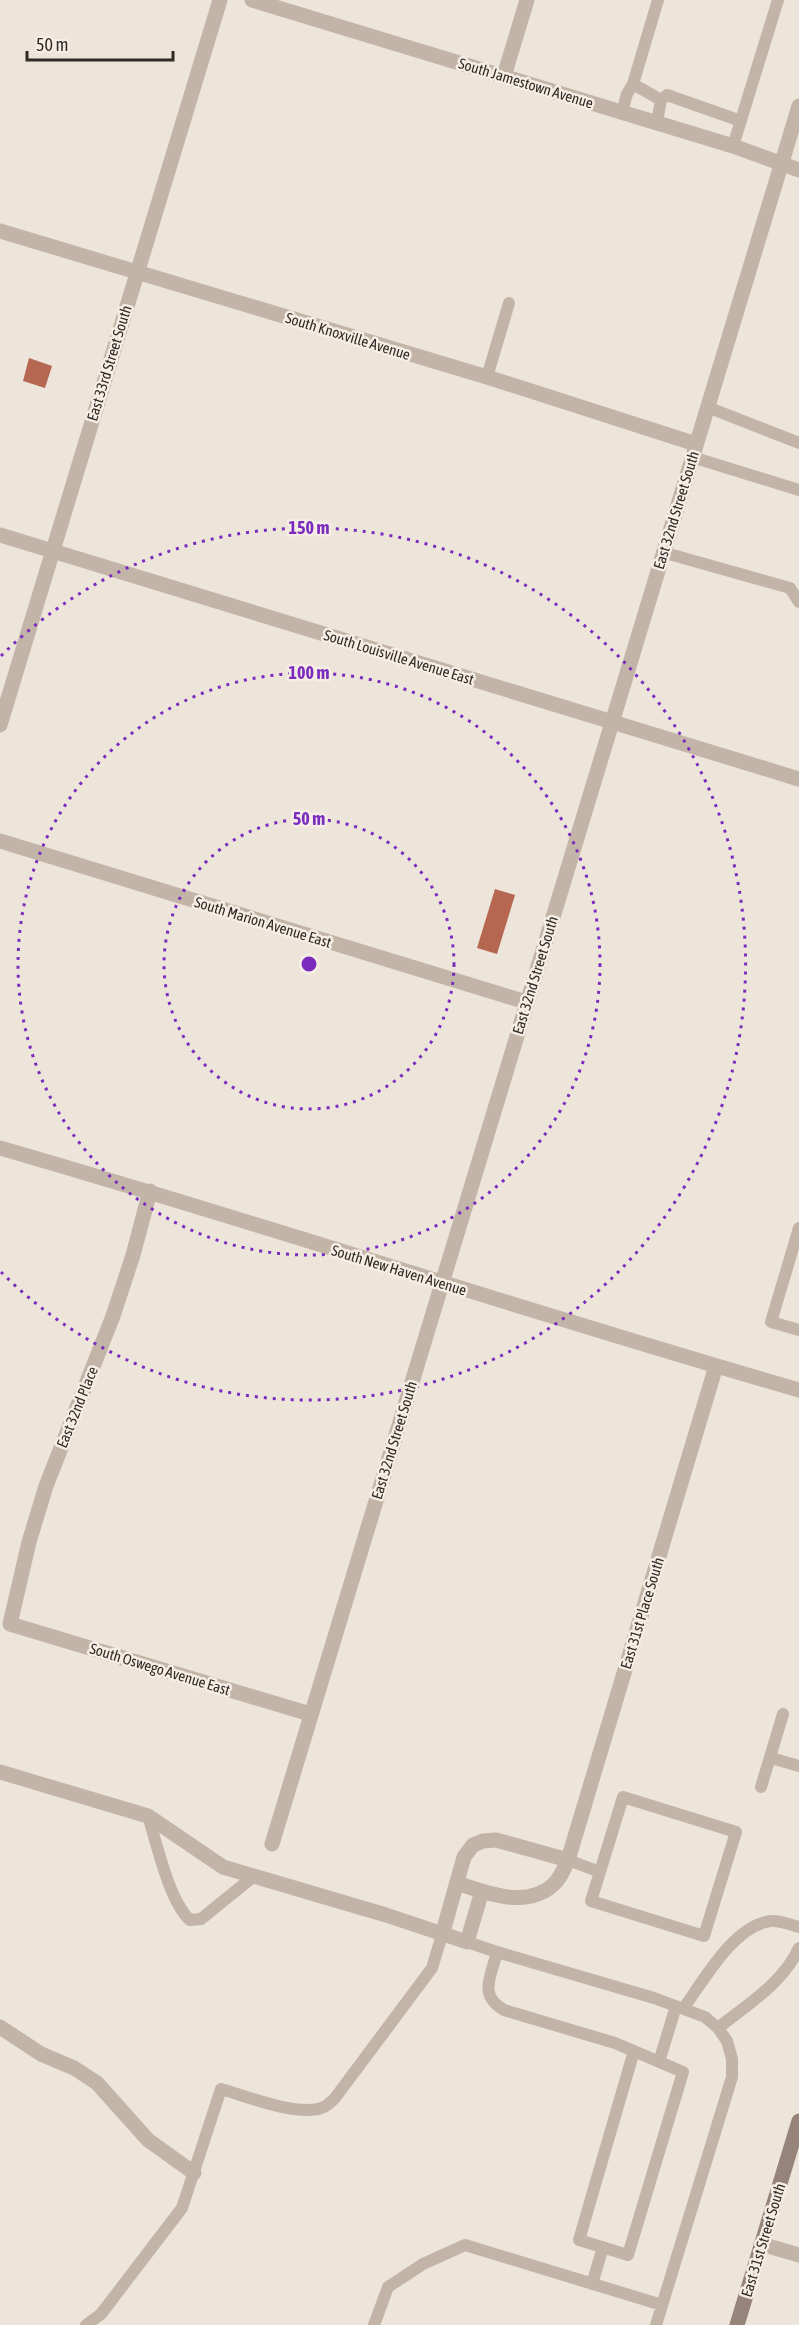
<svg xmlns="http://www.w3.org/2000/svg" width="799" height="2325" font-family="'Asap Condensed',sans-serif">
<rect width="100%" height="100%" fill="#ede4da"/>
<path fill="#b56751" d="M29 358 52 366 45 388 23 381Z
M495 889 515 895 497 954 477 948Z"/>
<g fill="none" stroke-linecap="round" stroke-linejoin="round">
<path stroke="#c3b4a8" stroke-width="12" d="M658 0 633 84 661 100
M622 112 627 94 633 84
M657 122 661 100 667 95 741 121
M733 146 778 0
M487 377 509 303
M707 407 799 443
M692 457 799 490
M662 552 790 588 799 602
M799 1228 771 1322 799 1330
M771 1758 799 1766
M761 1787 783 1714
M623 1797 736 1832 704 1936 591 1901Z
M148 1816C157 1844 169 1901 190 1920L201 1919 253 1877
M568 1860 600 1872
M467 1942 497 1952
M683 2009C704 1980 734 1925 771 1921 780 1920 791 1925 799 1927
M718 2028C747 2005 783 1983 799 1948
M634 2051 579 2240 628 2255 683 2072 615 2043 504 2010C478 1995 491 1977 497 1952L654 1998 705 2017 718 2028 727 2041 732 2059V2077L656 2325
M659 2062 676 2006
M592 2284 603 2247
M86 2325 101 2314 182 2208 221 2089C246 2096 299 2118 324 2107 328 2105 332 2101 335 2098L432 1968 442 1935
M374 2325 388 2287 423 2264 465 2245 662 2305"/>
<path stroke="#c3b4a8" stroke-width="15" d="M252 0 733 146 799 170
M504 76 527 0
M0 231 487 377 696 444
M0 535 799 779
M0 725 220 0
M0 841 526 1002
M0 1148C267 1225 531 1313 799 1390
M150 1191 133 1255 113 1316 46 1486 29 1542 10 1624 310 1714
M0 1772 148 1816 223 1867 386 1915 467 1942 482 1891
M272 1844 799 106
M457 1883C487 1893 526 1909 553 1885 560 1879 564 1869 568 1860L716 1366
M442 1935 464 1857 473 1845 483 1841 496 1840 568 1860
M0 2027 41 2054 74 2068 97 2083 148 2140 194 2173
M761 2244 799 2255"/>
<path stroke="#96837a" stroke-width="15" d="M737 2325 799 2121"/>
</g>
<g fill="none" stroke="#7b2cbf" stroke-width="3" stroke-dasharray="3 6">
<circle cx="309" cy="964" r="145"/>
<circle cx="309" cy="964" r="291"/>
<path d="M1 656A436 436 0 1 1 1 1272"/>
</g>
<g text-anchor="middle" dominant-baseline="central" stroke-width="5" stroke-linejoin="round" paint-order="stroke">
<g font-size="15" fill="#312a27" stroke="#f6eee5">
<text transform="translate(526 83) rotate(17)">South Jamestown Avenue</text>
<text transform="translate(348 336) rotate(17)">South Knoxville Avenue</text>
<text transform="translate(109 363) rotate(-73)">East 33rd Street South</text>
<text transform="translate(676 510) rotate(-73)">East 32nd Street South</text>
<text transform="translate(399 657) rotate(17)">South Louisville Avenue East</text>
<text transform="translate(263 922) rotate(17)">South Marion Avenue East</text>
<text transform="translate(535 975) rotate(-73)">East 32nd Street South</text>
<text transform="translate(399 1270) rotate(17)">South New Haven Avenue</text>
<text transform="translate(77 1407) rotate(-68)">East 32nd Place</text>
<text transform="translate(394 1440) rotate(-73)">East 32nd Street South</text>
<text transform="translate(642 1613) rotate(-73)">East 31st Place South</text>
<text transform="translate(160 1669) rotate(17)">South Oswego Avenue East</text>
<text transform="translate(763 2240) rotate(-73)">East 31st Street South</text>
</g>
</g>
<circle cx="309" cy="964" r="9" fill="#7b2cbf" stroke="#f6eee5" stroke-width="3"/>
<g font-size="18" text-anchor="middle" font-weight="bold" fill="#7b2cbf" stroke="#f6eee5" stroke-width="5" stroke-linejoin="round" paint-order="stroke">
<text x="309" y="534">150 m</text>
<text x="309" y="679">100 m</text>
<text x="309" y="825">50 m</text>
</g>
<path d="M27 51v9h146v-9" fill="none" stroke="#312a27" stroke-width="3"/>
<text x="36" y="51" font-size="18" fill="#312a27" stroke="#f6eee5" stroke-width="4.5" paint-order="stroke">50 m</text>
</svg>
